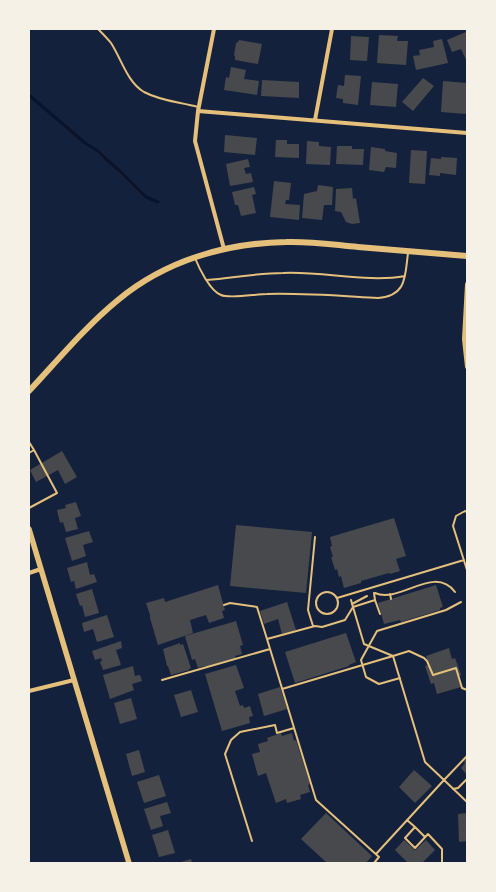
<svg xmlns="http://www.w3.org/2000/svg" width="496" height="892" font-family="Signika,sans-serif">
<rect width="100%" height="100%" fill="#14213d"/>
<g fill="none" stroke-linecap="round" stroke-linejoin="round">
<path stroke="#0b132b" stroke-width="3" d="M29 95 85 143 98 151 106 159 120 171 146 197 158 202"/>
</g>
<path fill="#48494c" d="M465 29H467V62L461 49 452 52 447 40 466 32Z
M379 35 398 36 397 41H408L406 65 377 63Z
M351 36 369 37 367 61 350 60Z
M442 39 448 63 416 70 413 56 420 55 419 50 434 47 433 41Z
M239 40 262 44 258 64 235 60V56L234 55 236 43 238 42Z
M231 67 246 70 244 79 259 81 257 95 224 90 226 77 229 78Z
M345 75 361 76 358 105 343 103V99L336 98 338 85 344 86Z
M423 78 434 86 413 111 402 102Z
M262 80 299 82V98L261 96Z
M443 81 467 83 466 114 441 112Z
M372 82 398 84 396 107 370 105Z
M225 135 257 138 255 155 224 152Z
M276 140H287V144H299V158L275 157Z
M307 141 319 142V146L331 147 330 165 306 164Z
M337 146H352V149H364L363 165 336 164Z
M371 147 385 149V151L397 153 396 168 386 167 384 172 369 170Z
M411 150 427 151 425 184 409 183Z
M441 157 457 158 456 175 440 173V176L429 175 431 158 441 159Z
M248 159 250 167 244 168 246 174 251 173 253 182 230 186 226 164Z
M274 181 291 183 289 200H286L285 204 300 205 299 220 270 217Z
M318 185 333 187 332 205H324L322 220 302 218 304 194 317 191Z
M254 187 256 194 252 195 256 213 241 216 238 205H235L232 192Z
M352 188 353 199 356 198 360 223 352 224 346 222 341 212 335 211 336 189Z
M62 451 77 477 65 484 58 470 36 482 30 470Z
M76 502 81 516 75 518 78 529 66 532 63 522 60 523 57 510 66 508 65 505Z
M394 518 406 556 396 559 400 571 390 574 389 573 361 581V583L344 588 341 576 339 577 337 569 335 570 331 557H333L330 547 332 546 330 537Z
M236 525 312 532 306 593 230 586Z
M89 531 93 542 83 545 86 556 72 561 65 538Z
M87 562 90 575 94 574 97 582 76 589 74 581 71 582 67 568Z
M218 585 225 610 222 611 224 618 209 623 206 615 190 620 193 633 158 645 150 618V615L146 603 164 598 165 602Z
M436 585 443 607 440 608V610L401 622 400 620 384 624 378 603Z
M92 589 99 613 85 617 82 605 80 606 76 594Z
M287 602 296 630 282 634 278 619 264 624 260 611Z
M107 615 114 637 97 642 93 629 84 632 82 623Z
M236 621 243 645 240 646 242 654 235 656 236 658 206 667 205 666 198 668 195 659 192 660 185 636Z
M346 633 356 662 349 665V666L295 683 285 652Z
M121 641 122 648 116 650 121 665 103 670 100 662 102 661 101 658 95 660 92 651Z
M180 643V645L183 644 191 668 189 669V670L171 675 168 666H167L163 649Z
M449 648 452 659 455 658 461 675 458 677 461 687 437 694 434 683 431 684 425 666 429 665 426 656Z
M236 665 244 688 235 691 240 706 243 705 244 708 250 706 253 716 249 717 250 723 222 731 205 674Z
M133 666 135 676 140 675 142 681 132 684 134 690 110 699 103 675Z
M280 687 287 709 264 716 258 694Z
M191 690 198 712 181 717 174 695Z
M131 698 137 719 120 724 114 703Z
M281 733 282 736 292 733 294 741 296 740 310 784 308 785 310 792 300 795 301 799 287 803 286 799 276 803 266 773 258 776 252 754 260 752 258 744 268 741 267 738Z
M139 750 145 772 132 776 126 754Z
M467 758V775L461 768 465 763 464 761Z
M414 770 432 786 415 803 399 787Z
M159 775 166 796 144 803 137 782Z
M167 802 171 813 160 816 163 826 151 830 144 809Z
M326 813 372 856 366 863H327L301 839Z
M467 813V841L459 842 458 814Z
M168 830 175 853 159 857 152 835Z
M404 840 415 850 426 840 435 850 422 863H408L395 850Z
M191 859 192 863H178Z"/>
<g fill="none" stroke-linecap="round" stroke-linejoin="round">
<path stroke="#e5c07b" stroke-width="2" d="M374 593 375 600
M375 593C400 604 434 564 455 592
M390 594 391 599
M351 600 353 607 345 620 322 627 315 626 267 639 316 800 379 857 374 863
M352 604 367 596
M224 605 230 603 257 607 267 639
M380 614 375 600 353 607 364 644 393 656 409 651 424 658 427 661 433 675 456 668 462 688 467 690
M313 626 308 610 315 537
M400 678 379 684 366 677 361 660 377 631 446 610 461 602
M162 680 270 649
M282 689 393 656 425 762 444 780 376 854
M467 756 444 780 467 802
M453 789 458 788 467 779
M407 820 415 827
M425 837 415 827 405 838 415 848 428 834 442 849V863
M252 841 225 754 231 740 240 732 275 725 277 733 294 728"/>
<path stroke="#e5c07b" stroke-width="2" d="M98 29C102 33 107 38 111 43 121 58 127 82 144 92 161 101 179 102 198 107
M195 258C199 268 210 291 221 295 230 299 256 294 267 294 304 293 341 296 378 298 407 296 405 276 408 253
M207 280C232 278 258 273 283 273 323 271 367 283 405 276
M29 442 34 450 29 453
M29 508 57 493 34 450
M467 512 465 511 456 516 453 526 467 570
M316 603a11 11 0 1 1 22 0a11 11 0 1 1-22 0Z
M337 598 464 560"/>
<path stroke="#e5c07b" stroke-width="4" d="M214 29 198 111 195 141 224 249
M198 111 467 133
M315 120 332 29
M467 284 464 339 467 367
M29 573 41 569
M29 691 74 680"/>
<path stroke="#e5c07b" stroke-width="5.5" d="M29 529 129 863"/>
<path stroke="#e5c07b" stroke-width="6" d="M29 391C58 360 85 327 118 300 165 261 225 243 286 242 310 241 335 245 358 247 395 250 431 253 467 256"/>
</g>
<rect width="496" height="892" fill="none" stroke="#f6f1e7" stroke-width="60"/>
</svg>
